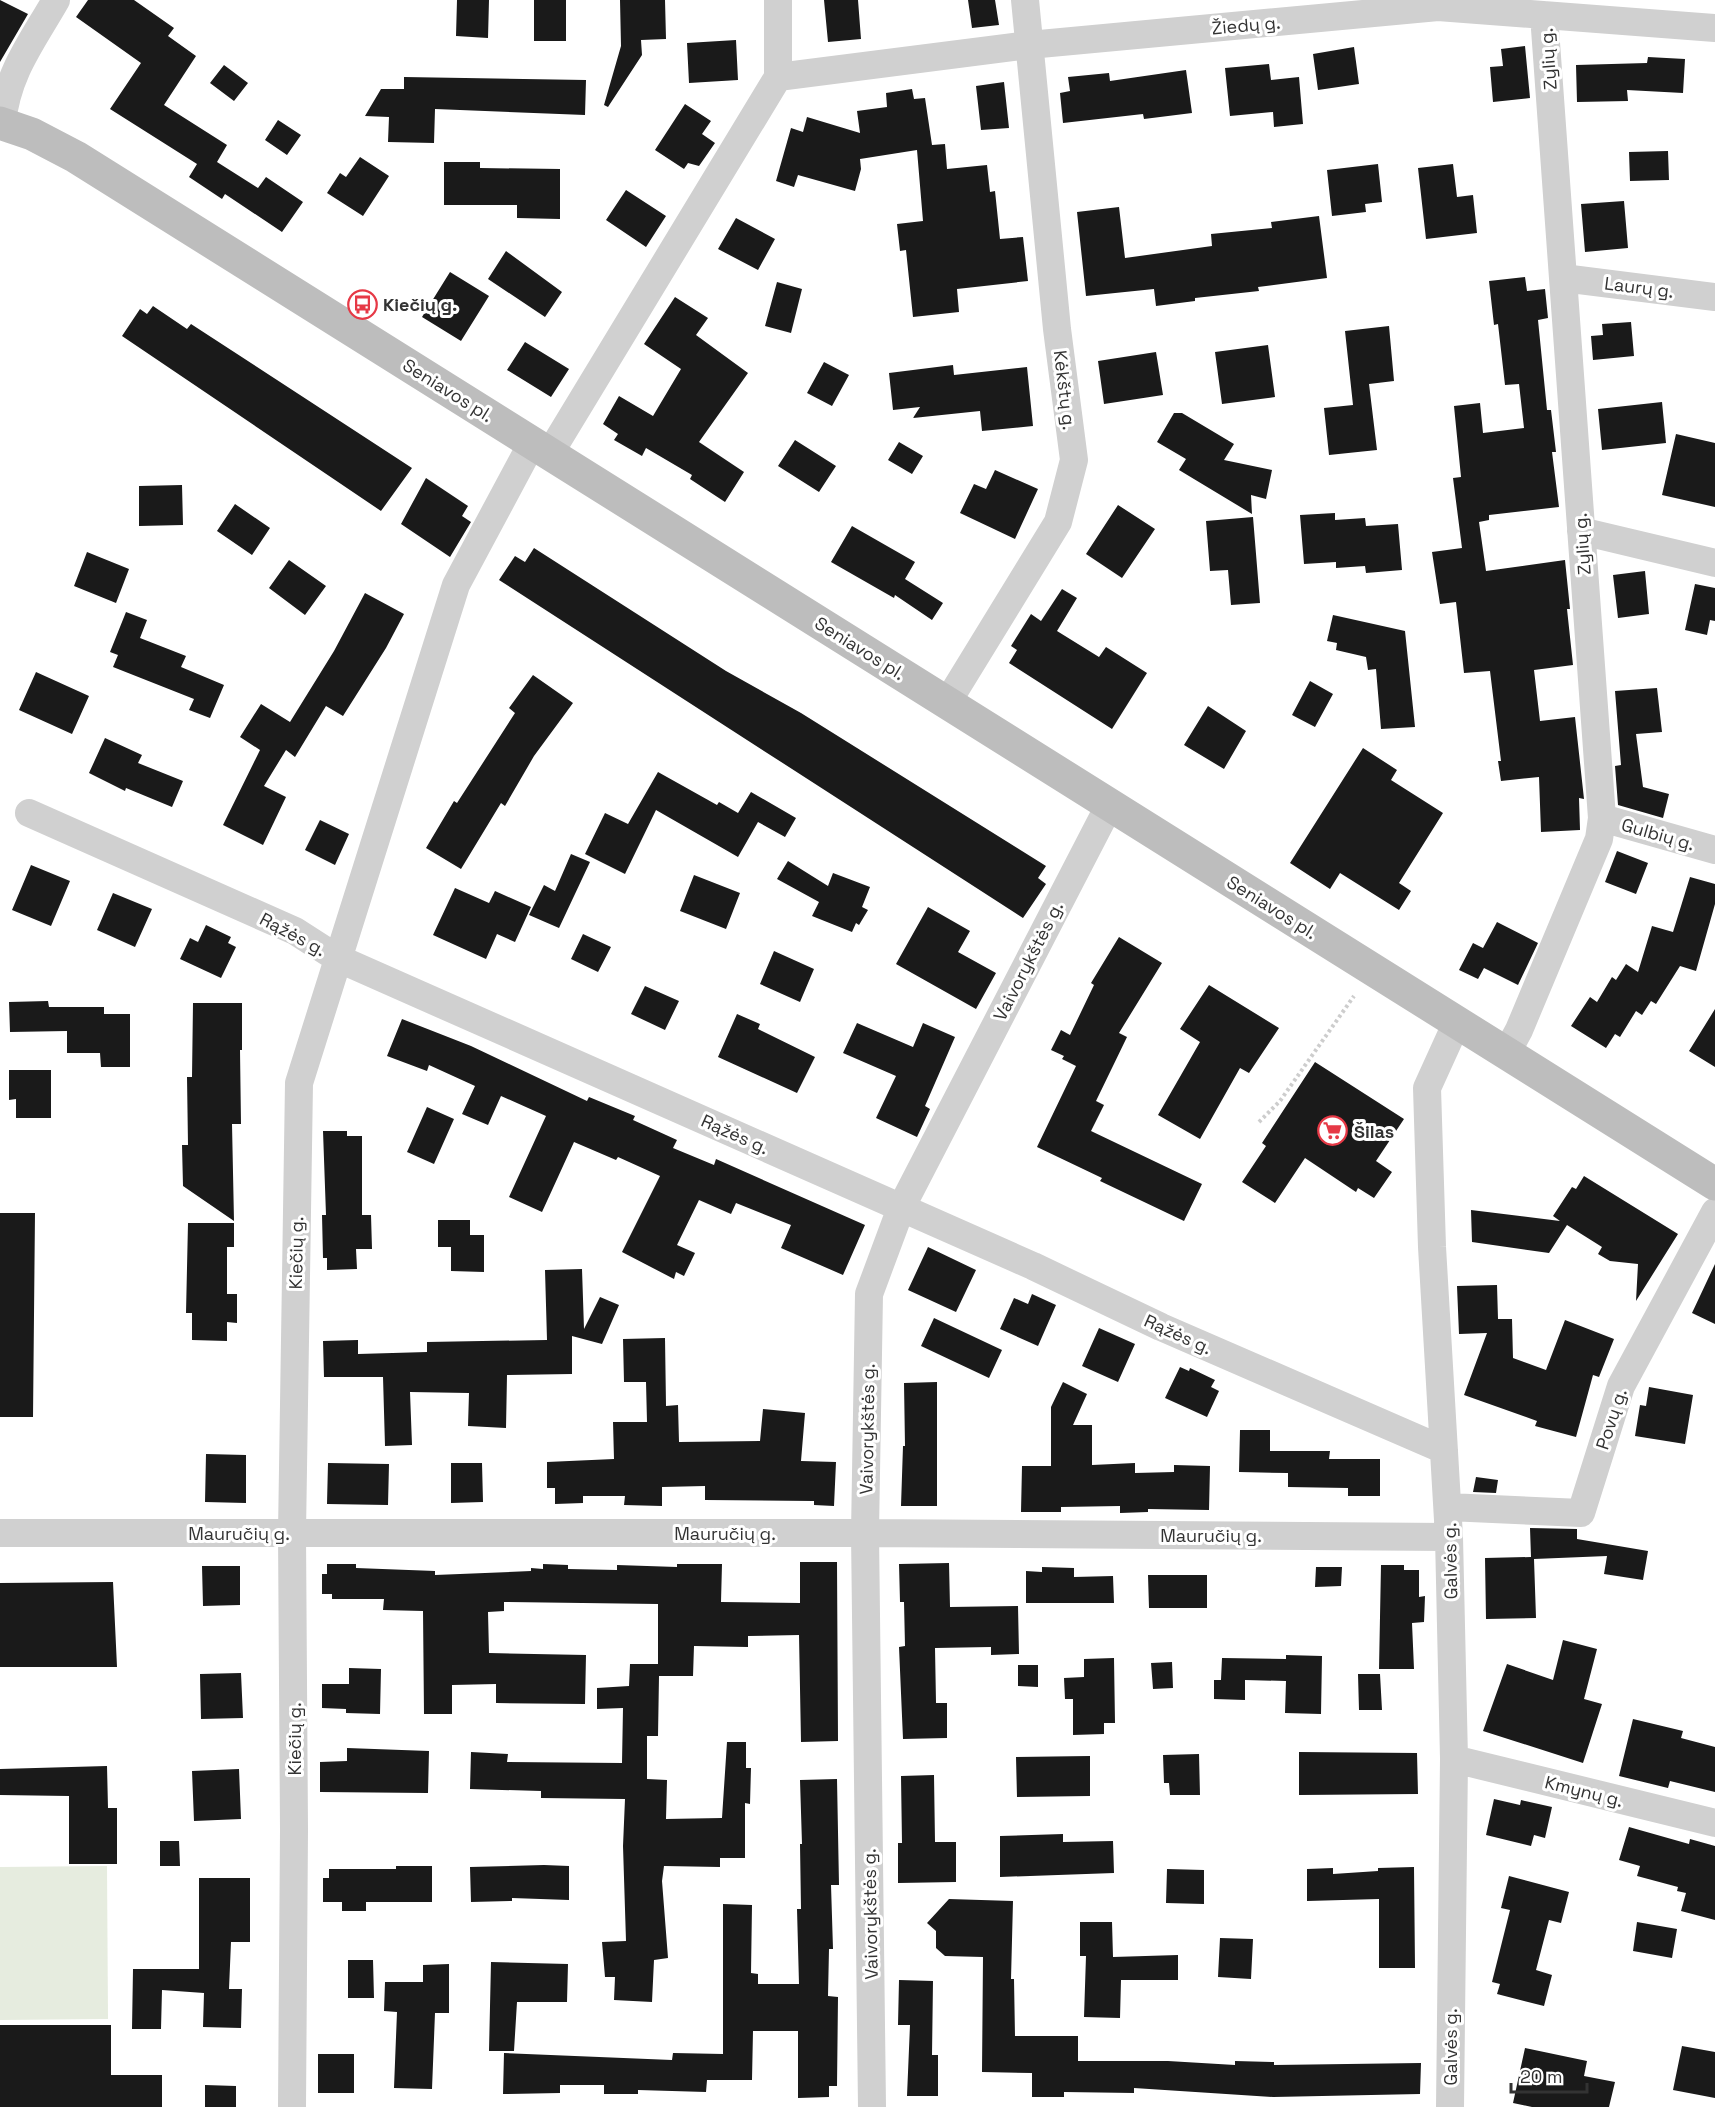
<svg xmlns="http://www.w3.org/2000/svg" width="1715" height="2107" font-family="'Space Grotesk',sans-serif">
<rect width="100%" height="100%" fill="#fff"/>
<path fill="#e6ecdf" d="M107 1866 108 2019 0 2020V1867Z"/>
<path fill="#1a1a1a" d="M0 0 28 14 0 62Z
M88 0H134L174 28 168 36 196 56 164 105 227 145 217 162 258 188 266 177 303 202 282 232 225 194 222 199 189 177 197 164 110 109 141 63 76 17Z
M457 0H489L488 38 456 36Z
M534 0H566V41H534Z
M620 0H665L666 39 641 40 642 55 608 107 604 105 621 46Z
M824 0H858L861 39 828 42Z
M968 0H995L999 25 972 28Z
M736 40 738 80 689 83 687 43Z
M1525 46 1530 98 1493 102 1490 67 1503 66 1501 49Z
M1354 47 1359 84 1318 90 1313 54Z
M1648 57 1685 59 1683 93 1627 90 1628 101 1577 102 1576 65 1647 63Z
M1269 64 1271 80 1299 77 1303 124 1274 127 1273 112 1230 116 1225 68Z
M224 65 248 83 234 101 210 83Z
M1186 70 1192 113 1144 119 1143 114 1063 123 1060 93 1070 91 1068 77 1109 73 1110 81Z
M404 77 586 80 585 115 435 109 434 143 388 142 389 117 365 116 381 89H404Z
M1004 82 1009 128 981 130 976 86Z
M912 89 914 99 925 98 932 145 945 144 947 169 987 165 990 192 995 191 1000 239 1023 237 1028 281 957 289 959 312 913 317 906 250 900 251 897 224 923 221 917 150 860 159 861 169 855 191 798 175 794 187 776 181 791 128 803 132 807 117 860 133 857 111 887 107 886 93Z
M685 104 711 121 702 134 715 143 699 166 688 163 684 169 655 150Z
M278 120 301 135 287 155 265 140Z
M1668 151 1669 180 1630 181 1629 152Z
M360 157 389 176 363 216 327 193 340 173 346 177Z
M444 162H480V168L560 169V219L517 218V205H444Z
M1378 164 1382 202 1365 204 1366 212 1332 216 1327 170Z
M1453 164 1457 197 1473 195 1477 233 1426 239 1418 168Z
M626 190 666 216 646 247 606 220Z
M1624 201 1628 248 1585 252 1581 204Z
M1119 207 1125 258 1212 246 1211 234 1272 228 1271 222 1319 216 1327 278 1258 287 1259 291 1195 298V301L1156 306 1154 289 1086 296 1077 212Z
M736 218 775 239 758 270 718 249Z
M506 251 562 292 545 317 488 279Z
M450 272 489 296 461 341 422 317Z
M1525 277 1527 291 1545 289 1548 318 1538 320 1547 410H1551L1556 452H1552L1559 507 1489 515V520L1479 522 1486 571 1565 560 1570 609H1567L1573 665 1534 670 1540 721 1575 717 1584 799 1579 798 1580 830 1541 832 1539 777 1501 781 1498 761H1501L1490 671 1464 673 1456 602 1440 604 1432 552 1462 548 1453 478 1461 477 1454 406 1480 403 1483 433 1524 428 1519 384 1505 385 1498 324 1494 325 1489 281Z
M777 282 802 289 791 333 765 326Z
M675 297 708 318 696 335 748 373 699 442 744 472 725 502 690 479 692 475 646 448 642 456 614 440 618 434 603 424 619 396 653 416 681 369 644 344Z
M153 306 187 329 191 324 412 468 381 511 122 336 140 309 147 314Z
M1631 322 1634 356 1593 360 1591 336 1603 335 1602 324Z
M1389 326 1394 381 1369 384 1377 450 1329 455 1324 408 1353 405 1345 331Z
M525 342 569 369 551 397 507 370Z
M1268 345 1275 397 1222 404 1215 352Z
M1156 352 1163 395 1104 404 1098 361Z
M824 362 849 375 832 406 807 393Z
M953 365 954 375 1027 367 1033 426 982 431 980 411 913 418 920 407 893 410 889 373Z
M1662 402 1666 443 1602 450 1598 409Z
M1174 413H1182L1234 444 1224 460 1272 470 1266 499 1251 495 1252 514 1179 470 1186 459 1157 442Z
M1676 434 1715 443V507L1662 495Z
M795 440 836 466 819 492 778 466Z
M899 442 923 456 912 474 888 460Z
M995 470 1038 489 1015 539 960 513 974 484 986 489Z
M426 478 468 506 462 516 471 522 450 557 401 524Z
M182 485 183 525 139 526V486Z
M235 504 270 528 252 555 217 531Z
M1118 505 1155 529 1122 578 1086 554Z
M1335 513V520L1365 518 1366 526 1398 524 1402 570 1366 573 1365 566 1336 568V562L1304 564 1300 515Z
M1253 517 1260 603 1231 605 1228 570 1210 571 1206 521Z
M852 526 915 562 905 579 943 603 932 620 895 595 894 598 831 562Z
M534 548 726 671 801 713 1046 866 1038 878 1046 884 1023 918 499 580 515 556 525 562Z
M87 552 129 569 116 603 74 586Z
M289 560 326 586 305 615 269 588Z
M1645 571 1649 614 1618 618 1613 575Z
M1695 584 1715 588V621L1710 620 1707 635 1685 630Z
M1062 589 1077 598 1057 631 1099 657 1106 647 1147 673 1112 729 1009 663 1017 650 1011 646 1031 614 1041 621Z
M365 593 404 614 386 648 343 716 326 706 295 757 286 750 264 786 286 797 263 845 223 825 260 750 240 737 261 704 290 722 334 651Z
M126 612 147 620 140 638 186 656 181 667 224 685 210 718 189 710 194 699 113 667 118 655 110 652Z
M1333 615 1405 631 1415 727 1381 729 1376 669 1368 670 1366 657 1336 650 1337 643 1327 641Z
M36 672 89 696 72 734 19 710Z
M533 675 573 703 534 756 505 806 501 803 461 869 426 848 454 801 457 803 515 713 509 708Z
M1310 681 1333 694 1315 727 1292 715Z
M1657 688 1662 732 1636 734 1643 787 1669 794 1663 818 1618 805 1615 766 1621 765 1615 691Z
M1208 706 1246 731 1224 769 1184 745Z
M105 738 142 755 138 763 183 781 172 807 126 788 125 791 89 773Z
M1363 748 1397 770 1391 780 1443 813 1399 883 1411 891 1399 910 1340 873 1330 889 1290 863Z
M658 772 717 805 719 802 738 813 751 792 796 818 785 837 758 822 738 857 656 810 625 874 585 854 605 813 628 824Z
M320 820 349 834 335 865 305 850Z
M1617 851 1648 863 1636 894 1605 882Z
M571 854 590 862 559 928 529 915 544 885 555 891Z
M788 861 828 886 833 873 870 887 862 907 868 910 859 925 856 923 852 932 812 916 819 902 777 879Z
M31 865 70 881 51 926 12 910Z
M694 875 740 893 726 929 680 911Z
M1690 877 1715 884V904L1696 971 1680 966 1656 1004 1651 1001 1642 1015 1636 1011 1620 1037 1615 1034 1606 1048 1571 1026 1590 997 1597 1002 1612 977 1616 980 1626 964 1638 972 1652 926 1673 932Z
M455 888 489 903 495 891 531 907 515 942 497 934 486 959 433 935Z
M113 893 152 909 135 947 97 930Z
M928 907 970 931 958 952 996 973 976 1009 896 964Z
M1497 922 1538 943 1518 985 1484 968 1478 979 1459 970 1473 943 1483 948Z
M206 925 231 937 228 943 236 947 221 978 180 959 190 938 198 942Z
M583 934 611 947 598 972 571 959Z
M1119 937 1162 963 1119 1033 1127 1037 1096 1101 1104 1105 1091 1131 1202 1184 1184 1221 1100 1181 1102 1178 1037 1147 1076 1066 1062 1059 1064 1056 1051 1050 1061 1030 1070 1035 1094 985 1091 983Z
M774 951 814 969 800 1002 760 984Z
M1209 985 1279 1028 1249 1073 1240 1068 1200 1139 1158 1115 1200 1042 1180 1029Z
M645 986 679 1001 665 1030 631 1014Z
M48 1001 49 1007H104V1014H130V1067H101L100 1053H67V1031L10 1032 9 1002Z
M193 1003H242V1050H240L241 1124H232L234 1221 183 1186 182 1145H188L187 1077H192Z
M1715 1009V1067L1689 1051Z
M737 1014 760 1024 758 1029 815 1057 797 1093 718 1057Z
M402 1019 471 1046 587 1101 589 1097 635 1116 633 1120 677 1140 673 1148 714 1165 716 1159 865 1225 843 1275 781 1248 791 1225 736 1203 731 1214 699 1200 677 1245 695 1253 684 1276 676 1272 674 1279 622 1252 660 1176 618 1157 616 1160 574 1142 542 1212 509 1197 546 1116 501 1096 488 1125 462 1114 475 1086 429 1065 427 1071 387 1056Z
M857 1023 913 1047 923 1023 955 1037 925 1106 930 1109 917 1137 876 1118 896 1076 843 1053Z
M1315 1062 1404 1119 1376 1161 1392 1172 1374 1198 1358 1188 1356 1192 1305 1158 1275 1203 1242 1182 1266 1146 1262 1143Z
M9 1070H51V1118H16V1099L9 1100Z
M427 1107 454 1119 434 1164 407 1152Z
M323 1131H347V1136H362V1215H371L372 1249H356L357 1269 327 1270V1258H323L322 1215H326Z
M1584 1176 1678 1234 1636 1301 1638 1264 1610 1261 1598 1254 1602 1247 1567 1225 1549 1253 1472 1242 1471 1210 1560 1221 1553 1216 1572 1187 1576 1189Z
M0 1213H35L33 1417H0Z
M438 1220H470V1235H484V1272L451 1271V1247H438Z
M188 1223H234V1247H227V1294H237V1323L227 1322V1341L192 1340V1313H186Z
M928 1247 976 1270 956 1312 908 1290Z
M1715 1264V1324L1692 1313Z
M582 1269 584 1329 600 1297 619 1305 602 1344 572 1336V1374L507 1375 506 1428 468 1426 469 1393 410 1392 412 1445 385 1446 383 1377H324L323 1341 358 1340V1354L427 1352V1342L547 1340 545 1270Z
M1497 1285 1498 1319H1512L1513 1358 1546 1370 1565 1320 1614 1339 1599 1377 1593 1375 1576 1437 1535 1426 1537 1421 1464 1395 1487 1333 1459 1334 1457 1286Z
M1032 1294 1056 1305 1038 1346 1000 1329 1014 1298 1028 1304Z
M934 1318 1002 1350 989 1378 921 1346Z
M1099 1328 1135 1344 1118 1382 1082 1366Z
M665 1338 666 1406 678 1405 679 1442 760 1441 763 1409 805 1413 801 1461 836 1462 834 1506 814 1505V1501L705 1500V1486L662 1487V1506L624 1505 625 1496H583V1503L555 1504V1488H547V1462L614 1459 613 1422H647L646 1382H624L623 1339Z
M1180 1367 1189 1371 1190 1368 1215 1380 1211 1387 1219 1391 1207 1417 1165 1398Z
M937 1382V1506H901L903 1446H905L904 1383Z
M1063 1382 1087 1394 1073 1425H1092V1465L1135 1463V1473L1174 1472V1465L1210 1466 1209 1510 1148 1509V1512L1120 1513V1506L1061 1507V1512H1021L1022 1466H1051V1407Z
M1649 1387 1693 1395 1685 1444 1635 1436 1640 1405 1646 1406Z
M1240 1430H1270V1451H1330L1329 1459H1380V1496H1348V1488L1288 1487V1473L1239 1472Z
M206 1454 246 1455V1503L205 1502Z
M328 1463 389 1464 388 1505 327 1504Z
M451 1463H482L483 1502 451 1503Z
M1476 1477 1498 1480 1496 1493 1473 1492Z
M1530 1528 1577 1529V1539L1648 1551 1643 1580 1604 1574 1607 1556 1534 1559 1536 1618 1486 1619 1485 1558 1531 1557Z
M800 1562H837L838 1741 801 1742 799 1635 748 1636V1647L694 1646 693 1676H659L658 1736H647V1779L667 1780 666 1819 722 1818 727 1742H746V1768H751L750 1804 745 1803V1858H720V1867L664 1866 662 1881 668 1958 654 1960 652 2002 614 2000 615 1977H605L602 1942 626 1941 623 1846 625 1799 541 1798V1791L470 1789 471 1752 508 1754 507 1762 622 1763 623 1708 597 1709V1688L629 1686 630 1664H658V1604L504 1602V1611L488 1612 489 1653 586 1655 585 1704 496 1703V1684L452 1685V1714H424L423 1611 383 1610 384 1599H332V1594H322V1574H327V1564H356V1568L435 1571V1575L531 1571V1568L543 1569V1564L568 1565V1569L617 1570V1565L677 1567V1564H722L721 1602 800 1603Z
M949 1563 950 1607 1018 1606 1019 1654 991 1655V1647L935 1648 936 1703H947V1738L903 1739 899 1647 905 1646 904 1602H900L899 1564Z
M1381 1565H1404V1570H1419V1597L1425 1596 1424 1622 1412 1623 1414 1669H1379Z
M202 1566H240V1605L203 1606Z
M1042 1567 1074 1568V1577L1113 1576 1114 1603H1026V1571L1042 1572Z
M1316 1567H1342L1341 1586 1315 1587Z
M1148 1575H1207V1608H1149Z
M113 1582 117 1667H0V1583Z
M1563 1640 1597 1649 1584 1699 1602 1704 1583 1763 1483 1731 1507 1664 1553 1680Z
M1286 1655 1322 1656 1321 1714 1285 1713 1286 1681 1245 1680V1700L1214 1699V1680H1221L1222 1658 1286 1659Z
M1114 1658 1115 1723H1104V1734L1073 1735V1699H1065L1064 1678 1084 1677V1659Z
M1172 1662 1173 1688 1153 1689 1151 1663Z
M1018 1665H1038V1687L1018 1686Z
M349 1668 381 1669 380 1714 346 1713V1709L322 1708V1684H349Z
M241 1673 243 1718 201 1719 200 1674Z
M1358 1674H1380L1382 1710H1359Z
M1633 1719 1683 1731 1681 1738 1715 1747V1792L1670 1781 1668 1788 1619 1776Z
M347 1748 429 1751 428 1793 320 1792V1762L347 1761Z
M1299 1752 1417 1753 1418 1794 1299 1795Z
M1199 1754 1200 1795H1170L1169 1783H1164L1163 1755Z
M1090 1756V1796L1017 1797 1016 1757Z
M107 1766 108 1808H117V1864H69V1796L0 1795V1769Z
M239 1769 241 1819 194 1821 192 1771Z
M934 1775 935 1842H956V1882L898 1883V1843H902L901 1776Z
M837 1779 839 1885H831L833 1949H829L828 1996 838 1997 837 2086H829V2097L798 2098V2031H753L752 2080H707L706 2092 638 2090V2094H604V2085H560V2093L503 2094 504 2053 672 2060 673 2053 723 2054V1904L752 1905 751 1973 758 1974V1984H799L797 1909H801L800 1844H802L800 1780Z
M1494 1799 1520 1805 1521 1800 1552 1807 1545 1838 1534 1835 1531 1846 1486 1835Z
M1629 1827 1689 1844 1690 1839 1715 1846V1920L1681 1911 1686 1893 1677 1891 1678 1887 1637 1876 1640 1866 1619 1860Z
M1063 1834V1842L1113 1841 1114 1873 1000 1877V1836Z
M160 1841H179L180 1866H160Z
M544 1865 569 1866V1900L512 1898V1901L471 1902 470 1867Z
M396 1866H432V1902H366V1911H342V1902H323V1878H329V1869H396Z
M1414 1867 1415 1968H1379V1899L1307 1901V1869L1333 1868V1874L1378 1871V1868Z
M1167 1869 1204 1870V1904L1166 1903Z
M1509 1876 1569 1892 1561 1923 1549 1920 1536 1970 1552 1975 1544 2006 1497 1994 1500 1984 1492 1982 1510 1910 1501 1908Z
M199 1878H250V1942H231L229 1989H242L241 2028 203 2027 204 1993 162 1990 161 2029H132L133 1969H199Z
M949 1899 1013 1901 1011 1979H1014L1015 2036H1078V2061H1168L1235 2065V2061L1274 2062V2065L1421 2063 1420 2094 1273 2097 1134 2088V2093L1064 2092V2097H1032V2073L982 2072 983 1957 945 1956 936 1948V1931L927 1923Z
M1080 1922H1112L1113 1957 1178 1955V1980H1121L1120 2018 1084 2017 1086 1956H1080Z
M1637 1922 1677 1929 1672 1958 1633 1951Z
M1220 1938 1253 1939 1251 1979 1218 1977Z
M348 1960H373L374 1998H348Z
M491 1962 568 1964 567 2002H517L514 2051H489Z
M449 1964V2013H435L432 2089 394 2088 397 2012 384 2011 385 1982H423V1965Z
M899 1980 933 1981 932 2055H938V2096H907L910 2025H898Z
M0 2025H111V2075H162V2107H0Z
M1682 2046 1715 2052V2098L1673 2090Z
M1525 2048 1587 2061 1584 2076 1615 2082 1609 2107H1532L1513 2103Z
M318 2054H354V2093H318Z
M205 2085 236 2086V2107H205Z"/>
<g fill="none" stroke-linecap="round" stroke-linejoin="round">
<path stroke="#cdcdcd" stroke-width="4" stroke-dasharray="3 3" stroke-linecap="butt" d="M1259 1122 1280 1101 1354 996"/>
<path stroke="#d0d0d0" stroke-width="28" d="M778 77 1029 45 1438 7 1715 28
M2 123C7 73 32 42 56 0
M1563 278 1715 297
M550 453 778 77V0
M1581 531 1715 563
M947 703 1058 522 1074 460 1057 329 1025 0
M29 813 295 931 337 958 1033 1266 1161 1327 1444 1450
M1602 818 1715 850
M1506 1054 1519 1030 1599 839 1602 818 1544 15
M1448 1507 1581 1513 1621 1386 1715 1212
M0 1533H865L1449 1537
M1454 1759 1715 1823
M292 2107 294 1830 292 1533 299 1083 456 585 532 443
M872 2107 865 1533 869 1294 901 1208 1109 806
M1450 2107 1454 1759 1449 1537 1432 1247 1427 1088 1457 1022"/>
<path stroke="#bdbdbd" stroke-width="33" d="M0 123 32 134 76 157 1715 1184"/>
</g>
<defs>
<symbol id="bus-ring" viewBox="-11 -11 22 22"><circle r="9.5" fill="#fff" stroke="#e63946" stroke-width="1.5"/><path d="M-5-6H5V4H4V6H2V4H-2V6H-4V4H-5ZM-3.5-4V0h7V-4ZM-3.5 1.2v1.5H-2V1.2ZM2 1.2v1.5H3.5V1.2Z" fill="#e63946"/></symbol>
<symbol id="supermarket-ring" viewBox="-11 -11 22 22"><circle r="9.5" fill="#fff" stroke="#e63946" stroke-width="1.5"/><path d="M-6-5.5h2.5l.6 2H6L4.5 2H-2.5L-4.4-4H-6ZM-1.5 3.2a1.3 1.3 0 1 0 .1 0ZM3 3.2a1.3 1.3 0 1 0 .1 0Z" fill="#e63946"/></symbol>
</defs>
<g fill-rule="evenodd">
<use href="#bus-ring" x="346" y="288" width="33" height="33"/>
<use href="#supermarket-ring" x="1316" y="1114" width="33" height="33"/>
</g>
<g text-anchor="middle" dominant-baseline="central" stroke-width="6" stroke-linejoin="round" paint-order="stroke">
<g font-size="18" fill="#333" stroke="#fff">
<text transform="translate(1246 25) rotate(-5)">Žiedų g.</text>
<text transform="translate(1548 59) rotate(-94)">Zylių g.</text>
<text transform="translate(1639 287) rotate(7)">Laurų g.</text>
<text transform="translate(448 390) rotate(32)">Seniavos pl.</text>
<text transform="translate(1065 390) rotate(83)">Kėkštų g.</text>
<text transform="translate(1582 544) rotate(-94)">Zylių g.</text>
<text transform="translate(860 648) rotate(32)">Seniavos pl.</text>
<text transform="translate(1658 834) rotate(16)">Gulbių g.</text>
<text transform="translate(1272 907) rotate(32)">Seniavos pl.</text>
<text transform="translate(293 934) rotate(28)">Rąžės g.</text>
<text transform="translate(1028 961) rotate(-63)">Vaivorykštės g.</text>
<text transform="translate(735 1134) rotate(24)">Rąžės g.</text>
<text transform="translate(296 1253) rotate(-89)">Kiečių g.</text>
<text transform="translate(1178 1334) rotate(24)">Rąžės g.</text>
<text transform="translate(1611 1419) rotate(-72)">Povų g.</text>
<text transform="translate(867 1429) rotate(-89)">Vaivorykštės g.</text>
<text x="239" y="1533">Mauručių g.</text>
<text x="725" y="1533">Mauručių g.</text>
<text x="1211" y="1535">Mauručių g.</text>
<text transform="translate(1450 1561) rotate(-91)">Galvės g.</text>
<text transform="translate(294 1739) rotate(-90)">Kiečių g.</text>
<text transform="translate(1584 1791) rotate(14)">Kmynų g.</text>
<text transform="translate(870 1914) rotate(-91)">Vaivorykštės g.</text>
<text transform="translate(1450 2047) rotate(-90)">Galvės g.</text>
</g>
<g font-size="18" font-weight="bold" fill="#333" stroke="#fff" text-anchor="start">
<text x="383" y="304">Kiečių g.</text>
<text x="1354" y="1131">Šilas</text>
</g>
</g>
<path d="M1511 2083v9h76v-9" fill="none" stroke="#333333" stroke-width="3"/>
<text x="1520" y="2083" font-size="18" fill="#333333" stroke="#ffffff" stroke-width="4.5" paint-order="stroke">20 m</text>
</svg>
